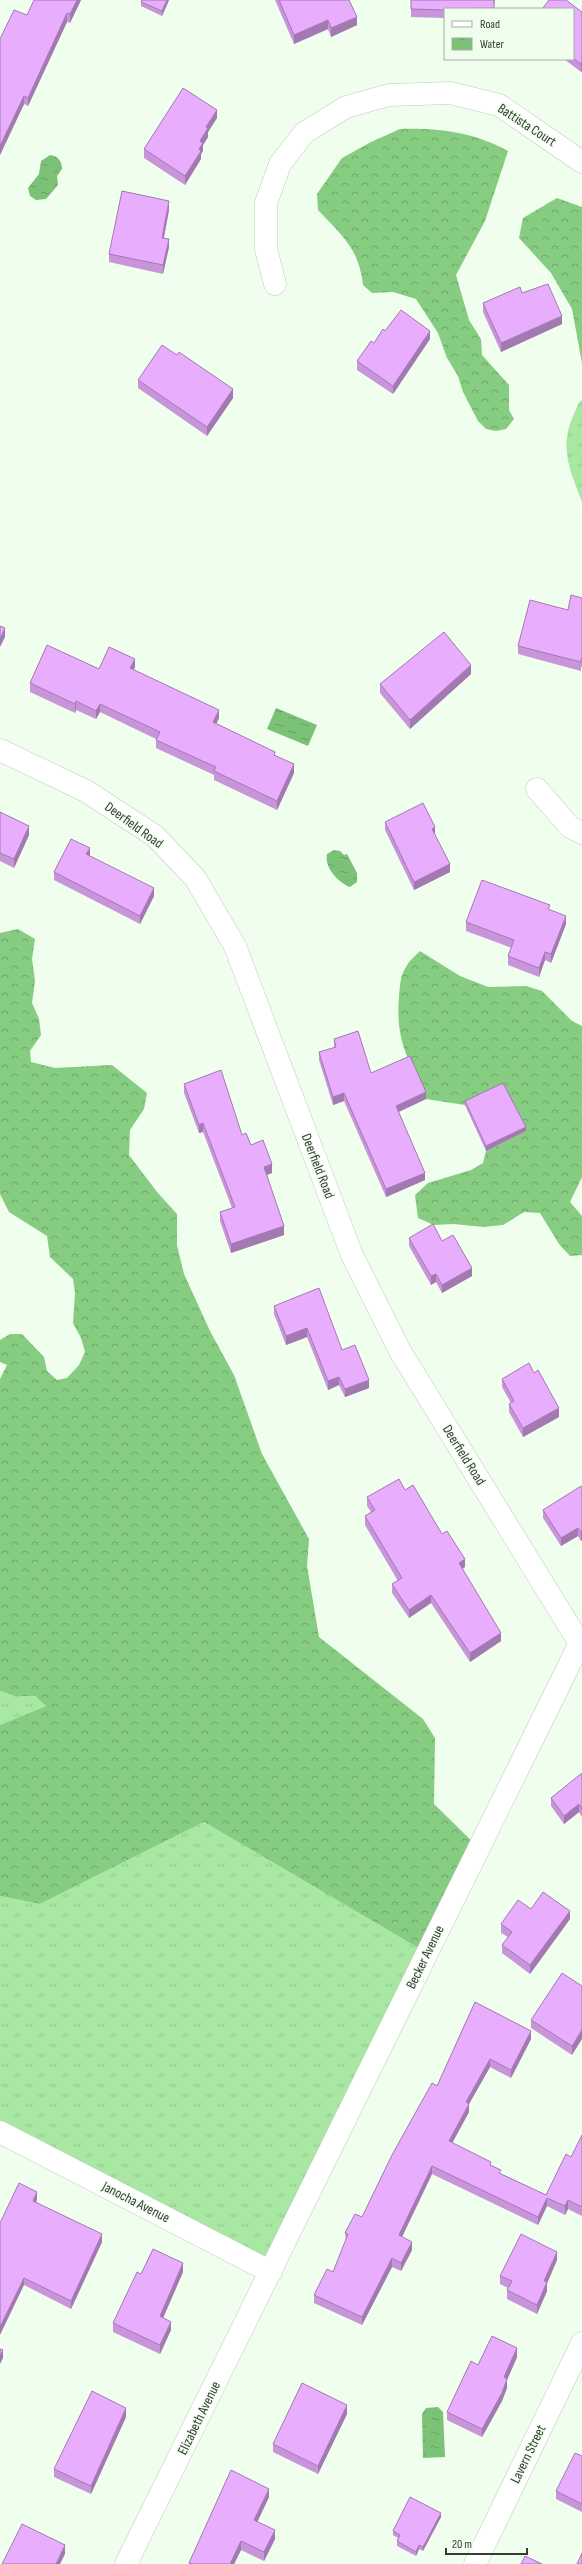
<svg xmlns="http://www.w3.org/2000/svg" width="582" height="2564" font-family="'Sofia Sans Condensed',sans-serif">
<defs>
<pattern id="grass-tufts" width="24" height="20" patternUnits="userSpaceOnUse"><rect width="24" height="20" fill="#a8e8a3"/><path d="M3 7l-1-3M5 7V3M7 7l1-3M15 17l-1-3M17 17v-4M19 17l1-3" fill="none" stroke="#91c88d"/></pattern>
<pattern id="forest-crowns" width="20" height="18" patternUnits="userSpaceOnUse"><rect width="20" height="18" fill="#86cc81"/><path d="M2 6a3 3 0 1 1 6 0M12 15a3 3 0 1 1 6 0" fill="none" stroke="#6ea76a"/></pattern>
<pattern id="water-ripples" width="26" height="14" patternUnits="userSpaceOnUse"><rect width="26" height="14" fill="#7bc277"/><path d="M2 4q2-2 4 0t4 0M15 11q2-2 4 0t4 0" fill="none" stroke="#669f62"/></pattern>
</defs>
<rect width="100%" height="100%" fill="#effeed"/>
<path fill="url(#grass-tufts)" d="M582 400V502C570 470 559 449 573 416 576 411 577 403 582 400Z
M0 1691 14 1696H35L46 1706 0 1725Z
M204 1822 427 1953 271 2272 0 2132V1896L40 1904Z"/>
<path fill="url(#forest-crowns)" d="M400 129C439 128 473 132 508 151L485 221 456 275 469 320 481 339 482 355 509 385V410L514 419 506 429 496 431 486 429 478 421 463 392 458 376 447 358 438 333 416 299 393 292 372 293 363 285C359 249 342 235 318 210L317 194 342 158 371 142Z
M557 198 582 207V363L572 309 551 273 519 238 523 218Z
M18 929 35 939 32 959 35 981 32 1003 39 1019 41 1035 30 1051 31 1062 55 1068 112 1065 147 1093 144 1109 130 1130 129 1155 157 1192 177 1214V1245L184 1274 210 1331 234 1375 262 1454 309 1539 307 1566 319 1637 423 1719 435 1738 434 1804 479 1848 427 1953 204 1822 40 1904 0 1896V1725L46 1706 35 1696H14L0 1691V1379L7 1365 0 1362V1340L10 1334H22L44 1357 47 1371 57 1380 67 1378 79 1365 85 1352 81 1338 73 1323 75 1293 73 1279 50 1257 47 1236 9 1212 0 1194V933Z
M420 951 460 976 488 987 526 986 542 991 572 1021 582 1026V1177L570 1202 582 1216V1255L570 1256 559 1244 540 1213 524 1212 503 1225 483 1227 454 1224 434 1225 418 1218 415 1195 428 1183 471 1170 483 1163 486 1151 526 1131 465 1105 426 1099C409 1061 395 1040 399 997 400 986 400 976 406 967 409 961 415 956 420 951Z"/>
<path fill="url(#water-ripples)" d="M50 155C58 156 62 161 62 169L57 176 58 185 46 199 36 200 30 196 28 188 39 174 41 161Z
M276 708 317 725 308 746 267 729Z
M334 850 340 851 344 855 347 854 357 873V882L350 887C339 883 324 868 327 854Z
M438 2407 443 2412 445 2457 423 2458 422 2414 426 2408Z"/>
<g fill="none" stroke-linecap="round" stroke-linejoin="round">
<defs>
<path id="minor" d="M275 284 266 249V203L280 164 304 133 346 107 389 95 450 93 499 105 582 162
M0 750 86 791 155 836 195 878 235 946 352 1255 400 1351 582 1647
M537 789 570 827 582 833
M0 2132 271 2272
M126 2564 580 1643
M475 2564 582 2343"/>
</defs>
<use href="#minor" stroke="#bdccbc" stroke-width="23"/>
<use href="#minor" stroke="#fff" stroke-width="22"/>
</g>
<path fill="#c895da" d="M81 0 70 23 67 22 28 106 24 104 0 155V39L27 15Z
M169 0 162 16 141 6V2Z
M275 0H349L357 25 331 37 328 29 294 44Z
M411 0H495L494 9H445V18L411 17Z
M573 9 582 12 581 72 564 59H573Z
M217 118 208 132V137L203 145V151L201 154V159L185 185 144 158V149Z
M169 210 164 238 169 247 163 274 109 262V254Z
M522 293 562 324 501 352 483 312V303Z
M385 331 430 339 393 394 357 370V361Z
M138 380 233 398 207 436 138 388Z
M582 598V667H581V671L518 654V646L568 610Z
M135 667 134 670 219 718 216 724 275 755 294 773 277 810 214 780V775L156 748V739L100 712 96 719 76 710 75 713 30 692V683L99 669Z
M471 674 410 729 380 693V684Z
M0 812 29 835 14 868 0 861Z
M385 822 435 834 450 872 414 890 385 830Z
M90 856 154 896 140 924 54 880V872Z
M550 910 566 924 551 963 545 960 539 977 508 965V956L512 948 466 931V922Z
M334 1039 371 1073 426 1099 399 1112 425 1180 386 1197 344 1101 333 1105 319 1060V1052L334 1048Z
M184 1084 242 1135 251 1145 272 1173 266 1175 284 1235 231 1253 220 1221V1212L232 1208 203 1132 199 1133 184 1093Z
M465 1101 526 1131 486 1151 465 1105Z
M409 1238 442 1241 472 1276 442 1293 436 1282 431 1285 409 1246Z
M274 1306 342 1350 369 1388 345 1397 339 1385 328 1390 307 1337 286 1345 274 1314Z
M502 1379 559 1417 523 1437 509 1412V1404L511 1403 502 1387Z
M582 1488V1540L581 1541 578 1536 561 1546 543 1518V1510Z
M405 1490 442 1534 465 1567 462 1569 501 1641 470 1662 431 1603 409 1618 392 1593V1584L398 1581 365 1525V1516L371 1512 367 1506V1497Z
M582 1773V1817L579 1812 564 1824 551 1806V1798Z
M531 1909 570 1919 530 1974 502 1953V1945L508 1937 501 1933V1924Z
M582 1986 572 2055 531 2028V2020Z
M475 2002 531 2039 511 2078 490 2067 469 2104V2112L452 2143 491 2166 501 2174 546 2195 571 2157 582 2135V2216L568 2209 565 2215 547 2206 538 2225 432 2174 402 2237 412 2250 401 2271 392 2267 362 2325 314 2303V2295L333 2272 346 2241 345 2233 362 2217 437 2086Z
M37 2200 36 2202 102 2242 71 2309 24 2285 0 2223Z
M557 2260 547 2282V2291L537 2314 507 2299V2290L508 2288 500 2284V2276Z
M183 2272 163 2318 171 2330 160 2354 113 2332V2323L141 2274Z
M517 2357 507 2380V2388L502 2401 482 2437 447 2420V2412L478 2365Z
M347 2414 318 2474 273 2452V2444Z
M126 2417 91 2494 54 2477V2469Z
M582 2456V2512L556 2499V2491Z
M269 2497 257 2522 275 2539 264 2561 241 2550 234 2564H189V2563Z
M441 2517 423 2551 419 2549 416 2556 397 2546V2541L398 2538 393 2535V2531Z"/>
<path fill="#a379b1" d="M77 0H81L70 23V14Z
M167 0H169L162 16V11Z
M67 13V22L28 106V98Z
M357 17V25L331 37V28Z
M328 20V29L294 44V35Z
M582 62V71L581 72V64Z
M24 96V104L0 155V146Z
M217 110V118L208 132V137L203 145V151L201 154V159L185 185V176L206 127Z
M169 201V210L162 246V238Z
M169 239V247L163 274V265Z
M562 316V324L501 352V343Z
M430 331V339L393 394V386Z
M233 389V398L207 436V427Z
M5 628V637L0 647V639Z
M135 659V667L130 677V668Z
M471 665V674L410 729V720Z
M76 701V710L75 713V704Z
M100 704V712L96 719V711Z
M219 710V718L213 731V722Z
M294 764V773L277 810V801Z
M29 826V835L14 868V859Z
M435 827V836L432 829Z
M90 848V856L86 854Z
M450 864V872L414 890V882Z
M154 888V896L140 924V916Z
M566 916V924L551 963V954Z
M545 952V960L539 977V968Z
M426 1092V1099L396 1113V1106Z
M344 1093V1101L333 1105V1097Z
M203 1123V1132L199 1133V1125Z
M526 1127V1131L486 1151V1146Z
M272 1164V1173L264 1176V1167Z
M425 1173V1180L386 1197V1189Z
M284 1226V1235L231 1253V1244Z
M472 1268V1276L442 1293V1285Z
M436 1274V1282L431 1285V1276Z
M307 1328V1337L286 1345V1336Z
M339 1377V1385L328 1390V1381Z
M369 1380V1388L345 1397V1389Z
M559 1408V1417L523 1437V1428Z
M578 1528V1536L561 1546V1538Z
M582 1531V1540L581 1541V1532Z
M465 1559V1567L459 1572V1563Z
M431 1595V1603L409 1618V1610Z
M501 1633V1641L470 1662V1653Z
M579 1804V1812L564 1824V1816Z
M570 1911V1919L530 1974V1965Z
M582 2030V2039L572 2055V2046Z
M531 2031V2039L511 2078V2070Z
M490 2059V2067L469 2104V2112L449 2149V2141L466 2102Z
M432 2166V2174L399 2243V2235Z
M37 2192V2200L33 2208V2201Z
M547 2198V2206L538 2225V2217Z
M568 2200V2209L565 2215V2206Z
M102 2234V2242L71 2309V2301Z
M412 2242V2250L401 2271V2263Z
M557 2252V2260L546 2286 547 2282V2291L537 2314V2305L544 2281Z
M392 2258V2267L362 2325V2317Z
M183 2263V2272L160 2325V2316Z
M24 2278V2285L0 2335V2327Z
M171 2322V2330L160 2354V2345Z
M517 2348V2357L507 2380V2388L502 2401 482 2437V2429L504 2377Z
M3 2350V2358L0 2364V2356Z
M347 2405V2414L318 2474V2466Z
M126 2408V2417L91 2494V2486Z
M269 2489V2497L254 2529V2520Z
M441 2513V2517L423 2551V2547Z
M275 2530V2539L264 2561V2552Z
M241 2541V2550L234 2564H230Z
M65 2545V2554L60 2564H56Z
M419 2545V2549L416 2556V2552Z"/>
<path fill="#e9adfd" stroke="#a379b1" d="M34 0H77L70 14 67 13 28 98 24 96 0 146V39L14 10 27 15Z
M142 0H167L162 11 141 2Z
M279 0H349L357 17 331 28 328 20 294 35Z
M411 0H494V8L445 9V10L411 9Z
M549 0H566L582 12V62L581 64 573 58V9H542Z
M183 88 217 110 206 127 208 128 200 141 203 143 199 149 201 151 185 176 144 149Z
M122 191 169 201 162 238 169 239 163 265 109 254Z
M548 284 562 316 501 343 483 303 520 287 522 293Z
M401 310 430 331 393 386 357 361 371 341 374 343 383 329 385 331Z
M162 345 177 355 179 352 233 389 207 427 138 380Z
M571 595 582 598V659H581V662L518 646 530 600 568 610Z
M0 626 5 628 0 639Z
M444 632 471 665 410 720 380 684Z
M47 645 99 669 109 647 135 659 130 668 219 710 213 722 275 752 274 755 294 764 277 801 214 771 216 767 156 740 160 732 100 704 96 711 76 701 75 704 30 683Z
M423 803 435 827 432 829 450 864 414 882 385 822Z
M0 812 29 826 14 859 0 853Z
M71 839 90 848 86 854 154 888 140 916 54 872Z
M482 880 550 905 548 909 566 916 551 954 545 952 539 968 508 956 514 940 466 922Z
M358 1031 371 1073 410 1056 426 1092 396 1106 425 1173 386 1189 344 1093 333 1097 319 1052 336 1047 334 1039Z
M221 1070 242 1135 246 1133 251 1145 263 1140 272 1164 264 1167 284 1226 231 1244 220 1212 235 1207 203 1123 199 1125 184 1084Z
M503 1083 526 1127 486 1146 465 1101Z
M433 1224 442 1241 453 1235 472 1268 442 1285 436 1274 431 1276 409 1238Z
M319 1288 342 1350 355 1345 369 1380 345 1389 339 1377 328 1381 307 1328 286 1336 274 1306Z
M529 1363 534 1373 538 1370 559 1408 523 1428 509 1404 514 1401 502 1379Z
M399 1479 405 1490 413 1485 442 1534 447 1531 465 1559 459 1563 501 1633 470 1653 431 1595 409 1610 392 1584 402 1578 365 1516 375 1510 367 1497Z
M581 1486 582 1488V1531L581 1532 578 1528 561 1538 543 1510Z
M582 1773V1809L579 1804 564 1816 551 1798Z
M543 1892 570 1911 530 1965 502 1945 512 1932 501 1924 518 1900 531 1909Z
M562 1973 582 1986V2030L572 2046 531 2020Z
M475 2002 531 2031 511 2070 490 2059 466 2102 469 2104 449 2141 491 2162 490 2165 501 2170 499 2173 546 2195 566 2154 571 2157 582 2135V2207L568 2200 565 2206 547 2198 538 2217 432 2166 399 2235 412 2242 401 2263 392 2258 362 2317 314 2295 327 2269 333 2272 348 2234 345 2233 355 2214 362 2217 392 2155 432 2083 437 2086Z
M19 2183 37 2192 33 2201 102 2234 71 2301 24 2278 0 2327V2223Z
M521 2234 557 2252 544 2281 547 2282 537 2305 507 2290 512 2281 500 2276Z
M153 2249 183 2263 160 2316 171 2322 160 2345 113 2323 137 2272 141 2274Z
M492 2336 517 2348 504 2377 507 2379 502 2393 482 2429 447 2412 471 2361 478 2365Z
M0 2349 3 2350 0 2356Z
M302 2383 347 2405 318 2466 273 2444Z
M92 2391 126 2408 91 2486 54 2469Z
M575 2453 582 2456V2504L556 2491Z
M231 2470 269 2489 254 2520 275 2530 264 2552 241 2541 230 2564H192L189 2563Z
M410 2497 441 2513 423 2547 419 2545 416 2552 397 2541 400 2535 393 2531Z
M22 2524 65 2545 56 2564H2Z
M582 2553V2564H577Z
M525 2556 542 2564H521Z"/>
<g text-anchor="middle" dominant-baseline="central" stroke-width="3" stroke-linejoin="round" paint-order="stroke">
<g font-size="14" fill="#363b35" stroke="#effeed">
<text transform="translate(527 125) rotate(33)">Battista Court</text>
<text transform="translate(134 825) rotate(36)">Deerfield Road</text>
<text transform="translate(318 1166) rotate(69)">Deerfield Road</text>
<text transform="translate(464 1455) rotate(58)">Deerfield Road</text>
<text transform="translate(425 1957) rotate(-64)">Becker Avenue</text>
<text transform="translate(136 2202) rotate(27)">Janocha Avenue</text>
<text transform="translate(199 2418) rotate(-64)">Elizabeth Avenue</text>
<text transform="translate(528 2454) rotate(-64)">Lavern Street</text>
</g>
</g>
<rect x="444" y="8" width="130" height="52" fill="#effeed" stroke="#a5b0a3"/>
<rect x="452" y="21" width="20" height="6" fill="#ffffff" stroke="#a5b0a3"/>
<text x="480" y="28" font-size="12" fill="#363b35">Road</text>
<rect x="452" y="38" width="20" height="12" fill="url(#water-ripples)" stroke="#a5b0a3"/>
<text x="480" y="48" font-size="12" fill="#363b35">Water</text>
<path d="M446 2548v6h81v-6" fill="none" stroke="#363b35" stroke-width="2"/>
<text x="452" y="2548" font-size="12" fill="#363b35" stroke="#effeed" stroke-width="3" paint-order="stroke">20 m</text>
</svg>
